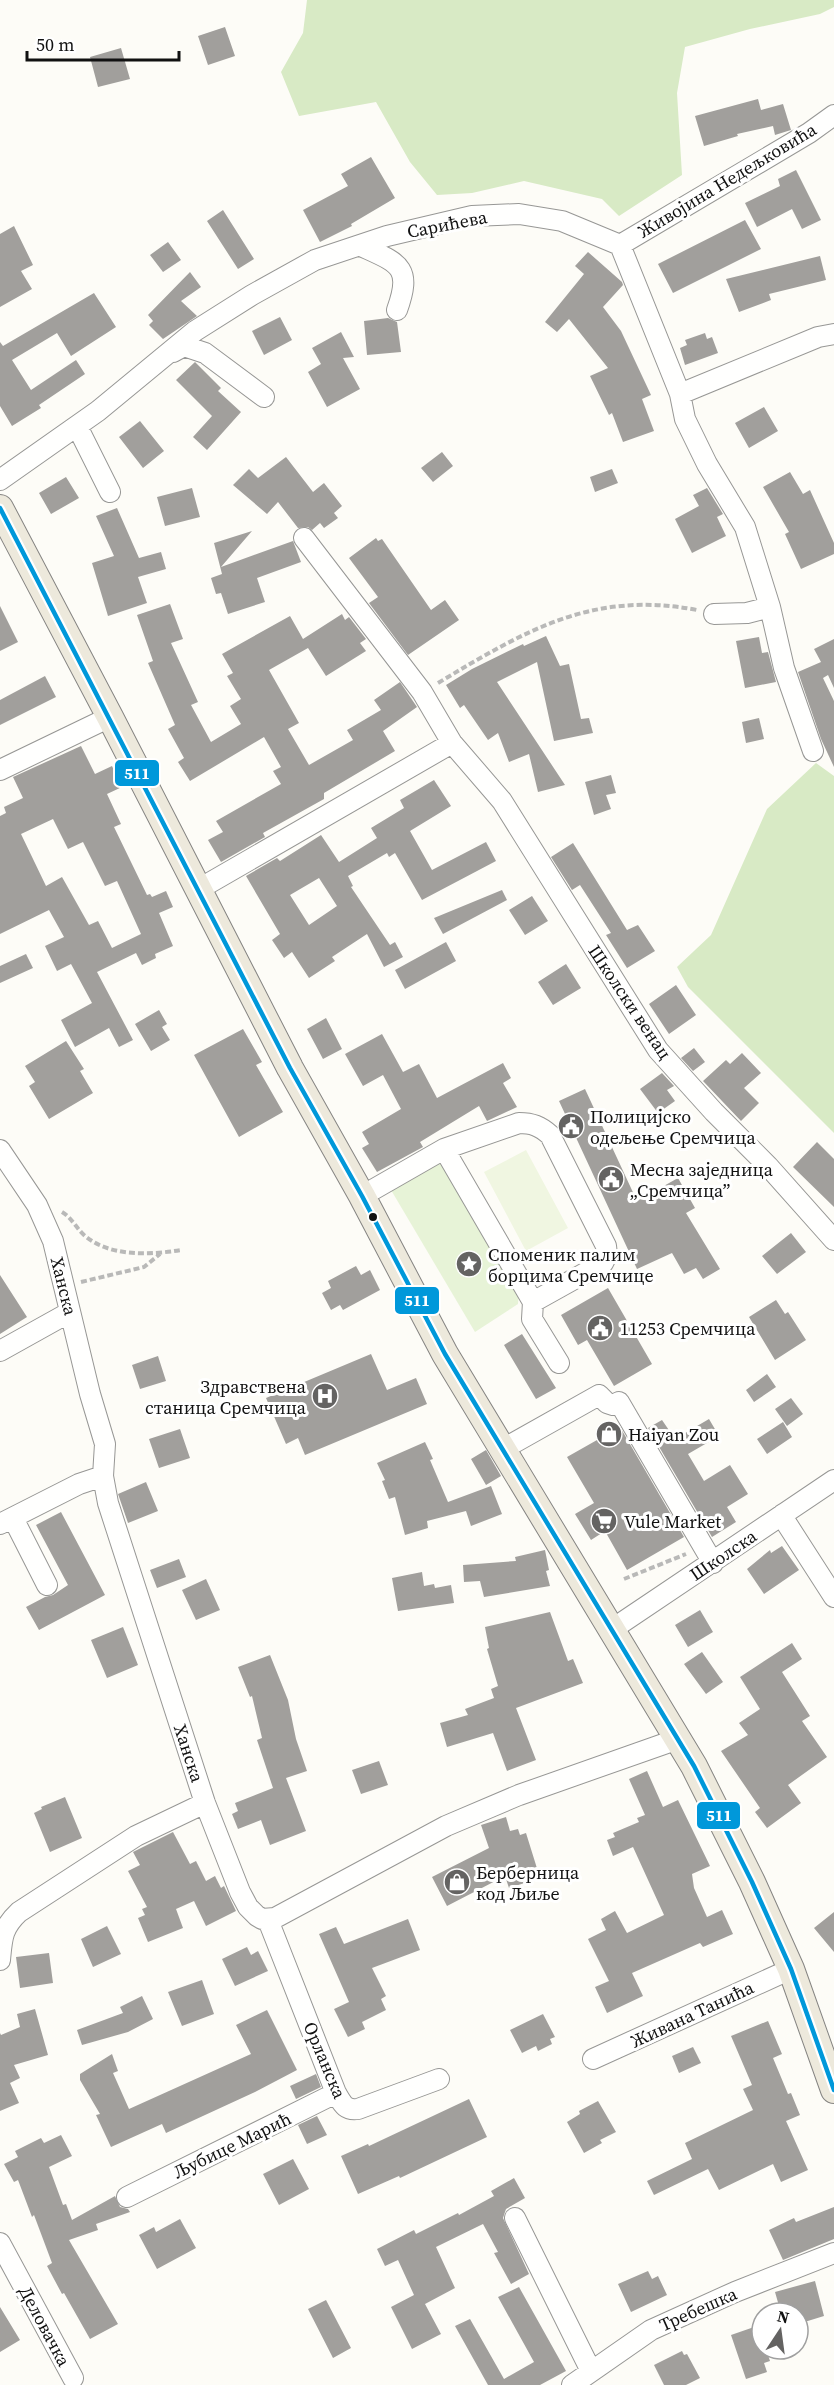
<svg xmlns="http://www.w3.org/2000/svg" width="834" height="2385" font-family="'Source Serif 4',serif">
<rect width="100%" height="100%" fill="#fdfcf7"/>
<path fill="#e7f3d7" d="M445 1159 519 1290 518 1304 475 1332 391 1190Z"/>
<path fill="#d8eac5" d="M307 0H834V7L820 14 750 29 685 47 677 93 682 175 619 216 602 199 524 181 472 193 437 195 410 162 376 102 299 116 281 72 303 33Z
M816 763 834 776V1133L688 987 677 967 711 935 767 809Z"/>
<path fill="#f0f6e1" d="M526 1150 568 1228 526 1251 484 1172Z"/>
<path fill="#a19f9c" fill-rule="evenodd" d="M225 27 235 56 208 65 198 36Z
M121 48 130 79 98 87 90 57Z
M758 99 761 110 783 104 791 130 775 135 773 126 737 134 738 136 704 146 695 116Z
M371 157 395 198 351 224 352 226 320 242 303 210 348 186 341 174Z
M796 170 821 220 802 229 792 209 757 227 745 203 780 186 778 179Z
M223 210 254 259 238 269 207 221Z
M745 220 761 249 673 293 658 264Z
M14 226 33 265 21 271 32 289 0 307V234Z
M168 242 181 260 163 272 150 255Z
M588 252 622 282 623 285 603 307 621 331 651 395 642 399 654 431 623 442 612 413 609 415 590 376 608 368 569 319 557 332 545 322 584 274 575 266Z
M820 256 826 280 769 294 771 300 739 312 726 279Z
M190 272 201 287 181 301 197 316 163 339 149 325 153 321 148 315Z
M94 293 116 327 71 356 57 333 12 360 31 390 76 360 85 374 39 405 41 408 12 426 0 406V342L3 346Z
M280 317 292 340 264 355 252 331Z
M388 318 397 322 401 352 367 355 364 321Z
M341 332 354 357 343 358 360 389 327 407 308 372 321 364 312 348Z
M705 333 707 339 712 337 718 353 685 365 680 348 687 345 685 340Z
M195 362 221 388 218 391 241 412 207 450 193 437 212 416 176 380Z
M764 407 778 431 749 448 735 423Z
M140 421 164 451 143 468 119 437Z
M442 452 453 466 433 482 421 468Z
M286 457 313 492 324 483 342 506 334 513 338 518 324 528 320 523 312 530 308 527 298 528 278 502 267 514 233 485 249 469 258 478Z
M612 469 618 483 595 492 590 477Z
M790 472 803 494 810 490 834 543V554L801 569 785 534 789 532 763 487Z
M66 477 79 498 51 514 39 493Z
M192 488 200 517 165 526 157 497Z
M707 488 723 514 717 517 726 536 692 553 675 519 699 506 693 495Z
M117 508 139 558 161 552 166 569 138 577 147 603 108 616 92 563 114 556 96 516Z
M252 531 221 567 293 541 301 562 257 578 265 602 228 614 221 593 216 594 211 578 222 574 214 543Z
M376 538 378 541 382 539 431 610 445 600 459 620 408 655 369 603 378 597 349 558Z
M170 604 183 639 171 643 198 702 191 705 211 742 241 724 230 706 241 699 227 676 233 673 222 654 290 616 303 639 342 614 345 620 349 617 366 639 360 643 366 651 326 676 308 648 269 670 299 723 288 729 309 765 353 740 347 730 381 710 374 700 400 682 417 707 383 731 395 751 324 793V799L263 833 265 837 221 862 208 840 223 832 216 821 281 784 273 771 281 767 264 737 190 781 178 762 184 758 168 729 175 725 148 663 153 661 137 615Z
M0 606 18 642 0 651Z
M546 636 560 666 569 664 581 719 589 718 593 733 554 741 537 662 497 682 565 785 538 792 529 754 509 762 498 733 488 740 464 705 460 708 446 685 472 669 523 644 524 646Z
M759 637 762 653 768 652 776 682 745 688 736 641Z
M834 639V688L828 675 823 678 834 701V767L821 739 798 672 821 662 814 649Z
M45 676 56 697 0 725V700Z
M759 718 764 739 746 743 742 722Z
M81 746 95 774 112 766 122 787 107 794 121 824 114 827 147 895 150 894 152 897 166 891 173 907 159 913 173 946 155 954 156 958 142 965 136 953 97 972 133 1040 119 1047 109 1028 75 1047 61 1020 92 1003 71 964 57 971 45 946 64 937 49 910 0 934V816L6 813 4 807 23 798 13 777ZM53 819 68 849 83 842 105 886 117 881 141 934 112 948 98 921 89 925 62 877 46 886 21 834Z
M611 775 616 793 606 795 611 809 594 815 585 782Z
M434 780 451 806 410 831 432 870 486 842 496 861 422 900 395 853 389 857 387 853 348 876 353 886 351 887 390 945 395 942 403 957 384 967 367 934 332 957 335 961 309 978 292 952 284 958 272 940 280 934 246 876 277 858 280 861 321 835 339 862 377 838 371 828 404 808 400 800ZM319 878 337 906 309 925 290 895Z
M573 843 627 930 638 925 655 951 627 968 606 935 611 933 580 885 572 890 551 857Z
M502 890 507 900 443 934 434 918Z
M532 896 548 921 525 935 509 910Z
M446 942 456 961 405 989 395 970Z
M26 954 33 968 0 983V966Z
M566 964 581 988 553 1005 538 982Z
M676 985 696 1015 669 1034 649 1004Z
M159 1010 167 1024 162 1027 170 1040 151 1051 135 1024Z
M326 1018 342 1049 323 1059 307 1029Z
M243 1029 262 1062 256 1065 283 1112 239 1137 194 1055Z
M382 1034 403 1072 419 1064 437 1098 503 1063 511 1078 503 1083 517 1107 487 1121 479 1106 420 1142 423 1147 377 1172 362 1148 369 1144 362 1132 401 1109 383 1075 363 1086 345 1054Z
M66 1041 84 1069 80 1071 93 1093 49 1119 29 1086 35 1082 25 1066Z
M694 1048 705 1062 693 1071 681 1058Z
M742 1053 761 1073 744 1088 759 1103 741 1121 703 1081 726 1060 730 1064Z
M662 1073 674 1086 667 1090 675 1101 658 1113 640 1089Z
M585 1089 637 1201 678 1178 695 1208 686 1213 720 1269 703 1279 696 1268 684 1274 672 1253 637 1269 559 1101Z
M817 1142 834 1159V1207L793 1167Z
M791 1233 806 1252 777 1274 762 1256Z
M356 1266 361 1275 370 1270 380 1290 343 1310 340 1305 331 1310 322 1293 331 1288 328 1281Z
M0 1275 27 1317 0 1334Z
M608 1288 652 1364 614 1386 587 1340 578 1345 561 1315Z
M776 1300 785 1314 788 1312 806 1340 775 1360 749 1317Z
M522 1334 556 1388 536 1399 504 1345Z
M371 1354 387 1390 416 1378 427 1404 305 1455 298 1438 286 1444 266 1398Z
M158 1356 166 1381 140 1389 132 1365Z
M767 1374 776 1387 754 1402 746 1390Z
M791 1398 803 1414 787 1426 775 1409Z
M709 1419 719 1436 688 1454 704 1481 730 1465 748 1494 727 1507 736 1522 712 1537 648 1428 662 1420 675 1439Z
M783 1422 792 1437 767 1454 757 1439Z
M620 1427 684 1537 627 1570 605 1531 591 1540 575 1514 594 1503 567 1457Z
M180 1429 190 1458 159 1468 149 1439Z
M425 1442 433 1459 430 1460 448 1502 491 1486 502 1514 471 1526 466 1511 427 1521 428 1528 405 1535 395 1497 389 1499 382 1481 385 1480 377 1463Z
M486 1450 501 1476 486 1485 471 1459Z
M146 1482 158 1511 128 1523 118 1494Z
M61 1512 105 1595 39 1630 26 1607 45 1597 53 1595 68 1585 36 1525Z
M782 1546 799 1570 764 1594 747 1569 770 1550 771 1553Z
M545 1550 549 1570 546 1571 550 1586 484 1597 480 1581 464 1582 463 1565 516 1561 515 1557Z
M179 1559 186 1577 157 1588 150 1570Z
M422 1572 424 1586 434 1584 435 1588 451 1585 454 1603 398 1611 392 1578Z
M206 1579 220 1610 196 1620 182 1590Z
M700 1610 713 1632 688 1647 675 1625Z
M550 1612 568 1661 573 1659 583 1683 516 1708 536 1760 507 1771 493 1733 447 1747 440 1723 468 1715 465 1709 494 1698 491 1689 498 1686 487 1649 489 1648 485 1627Z
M123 1627 138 1665 107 1678 91 1640Z
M792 1643 802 1659 782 1672 810 1716 802 1721 827 1757 788 1785 801 1803 767 1828 755 1812 760 1808 721 1751 748 1735 739 1723 760 1709 740 1677Z
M702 1652 723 1682 706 1694 684 1664Z
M270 1655 288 1700 296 1739 307 1771 286 1778 306 1831 270 1845 261 1820 238 1829 232 1814 238 1811 235 1803 273 1788 257 1740 262 1738 252 1696 250 1697 238 1667Z
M379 1761 388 1785 361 1794 352 1770Z
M647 1771 663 1807 678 1800 710 1866 692 1874 694 1888 707 1917 722 1910 733 1934 703 1947 700 1943 632 1973 643 1996 607 2013 595 1987 609 1981 588 1939 606 1930 601 1919 615 1911 627 1933 664 1915 633 1847 613 1856 607 1840 615 1837 613 1833 639 1822 637 1818 645 1815 629 1779Z
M65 1797 82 1838 50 1852 34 1813 42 1809 41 1807Z
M506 1817 510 1831 518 1829 520 1835 526 1833 540 1878 509 1888 505 1876 447 1906 432 1877 489 1848 481 1825Z
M173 1832 190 1864 196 1861 206 1881 215 1876 221 1888 224 1886 236 1911 206 1926 194 1901 176 1909 183 1928 148 1942 138 1918 145 1915 142 1909 147 1907 128 1871 140 1865 133 1852Z
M834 1912V1952L814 1928Z
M408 1919 420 1950 372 1968 386 1996 381 1999 386 2010 362 2022 365 2029 348 2037 334 2009 349 2002 319 1934 336 1927 344 1944Z
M107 1926 121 1954 93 1967 81 1939Z
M247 1947 251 1955 258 1951 268 1971 235 1986 222 1959Z
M49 1953 53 1983 20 1988 16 1957Z
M202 1980 214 2014 182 2026 168 1992Z
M142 1996 153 2019 128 2032 82 2045 77 2030 123 2013 120 2007Z
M35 2009 48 2055 14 2065 20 2078 10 2083 19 2103 0 2111V2033L1 2035 20 2027 17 2014Z
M267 2010 297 2070 255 2092 166 2133 162 2124 111 2147 96 2115 100 2114 80 2080V2074L112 2054 118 2071 113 2073 129 2109 251 2054 236 2025Z
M543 2014 555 2037 550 2039 552 2044 538 2051 536 2046 522 2053 510 2030Z
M768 2021 782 2054 773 2058 788 2094 791 2093 800 2115 786 2121 808 2170 781 2182 773 2164 719 2190 708 2169 654 2195 647 2181 692 2159 685 2143 753 2110 743 2089 752 2085 731 2036Z
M693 2047 701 2063 679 2073 672 2056Z
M316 2074 321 2087 296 2099 290 2086Z
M469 2099 487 2137 400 2178 399 2176 358 2194 341 2156 368 2144 369 2146Z
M598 2101 616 2132 600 2140 602 2143 584 2153 567 2122 580 2114 579 2111Z
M317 2116 327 2135 307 2144 298 2125Z
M61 2135 72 2156 49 2167 63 2205 66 2204 72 2220 115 2196 120 2207 128 2209 130 2212 96 2224 98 2230 69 2240 118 2324 90 2339 64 2293 62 2294 47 2266 52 2263 34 2215 32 2217 18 2180 14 2182 4 2164 18 2157 15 2151 41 2138 44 2143Z
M293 2159 309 2189 279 2205 263 2174Z
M514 2178 525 2198 506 2209 503 2218 529 2274 511 2284 494 2253 498 2252 483 2224 436 2247 455 2288 425 2304 441 2334 412 2349 391 2307 414 2295 398 2260 385 2266 377 2249 414 2230 416 2234 458 2213 459 2215 494 2196 491 2191Z
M834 2207V2239L783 2260 769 2230 794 2218 796 2222Z
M180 2219 196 2248 157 2269 139 2235 154 2227 156 2232Z
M648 2271 652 2279 658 2276 667 2295 631 2312 618 2284Z
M815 2281 824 2316 798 2324V2313H781L775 2292Z
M519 2287 566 2371 540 2385H488L455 2326 470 2319 504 2379 534 2362 498 2297Z
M326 2300 351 2348 333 2358 308 2309Z
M0 2307 20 2340 0 2352Z
M757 2326 762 2338V2349H766L770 2361 764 2363 767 2372 746 2379 731 2335Z
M682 2351 684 2355 687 2354 700 2378 686 2385H664L654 2365Z"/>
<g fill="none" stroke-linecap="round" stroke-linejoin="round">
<defs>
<path id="minor" d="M620 245 809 133 834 115
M361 246C398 263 413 266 397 310
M173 352 184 346 205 353 264 397
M680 394 818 337 834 334
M77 426 110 492
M0 480 98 411 195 331 252 295 315 260 387 236 472 216 519 214 562 221 620 245 680 394 685 419 707 464 745 527 770 607 784 668 813 751
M304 538 422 692 452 743
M714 614 747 613 770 607
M0 770 110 717
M199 889 452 743 502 801 658 1050 714 1112 768 1166 834 1240
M444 1149 533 1302
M0 1150 37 1205 53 1241 90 1394 105 1444 103 1476 108 1503 205 1803 240 1892 248 1907 257 1916 262 1919 275 1918 446 1826 519 1795 678 1739
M362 1196 444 1149 519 1123C532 1123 540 1126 550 1135L606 1246 607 1255 603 1263 533 1302 532 1319 559 1363
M0 1351 70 1312
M503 1449 599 1395 607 1403 613 1405 619 1402 713 1563
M783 1514 787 1524 834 1597
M13 1518 47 1585
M0 1524 79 1484 103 1476
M611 1630 834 1480
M268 1920 336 2093C342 2103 345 2111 358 2109L439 2079
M0 1960C2 1938 2 1928 19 1912L136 1836 205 1803
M593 2059 791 1969
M127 2197 336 2093
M515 2218 591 2371
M0 2243 73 2378
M572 2385 651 2330 735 2292 834 2253"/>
<path id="major" d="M0 508 110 717 290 1068 362 1196 445 1354 694 1766 752 1882 791 1969 834 2090"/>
</defs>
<use href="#minor" stroke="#979795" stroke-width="22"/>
<use href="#major" stroke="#858482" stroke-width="28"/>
<path stroke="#b9b9b8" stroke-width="4" stroke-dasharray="6 3" stroke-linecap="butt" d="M438 683C525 631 592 590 697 610
M62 1212C72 1218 76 1228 85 1236 110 1257 150 1255 181 1250
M81 1282 144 1267 160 1254
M624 1579 686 1554"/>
<use href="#minor" stroke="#fffffe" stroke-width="20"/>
<use href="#major" stroke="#ede9dc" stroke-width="26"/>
<defs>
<path id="bus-1" d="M0 508 290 1068 362 1196 445 1354 694 1766 752 1882 791 1969 834 2090"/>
</defs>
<use href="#bus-1" stroke="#fff" stroke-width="9"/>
<use href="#bus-1" stroke="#0098da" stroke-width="4.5"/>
</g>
<defs>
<symbol id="civic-disc" viewBox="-11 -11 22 22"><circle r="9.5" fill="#646362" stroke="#fff"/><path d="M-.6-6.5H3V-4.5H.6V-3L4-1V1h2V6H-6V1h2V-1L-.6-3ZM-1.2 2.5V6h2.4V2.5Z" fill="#fff"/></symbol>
<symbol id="sight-disc" viewBox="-11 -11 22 22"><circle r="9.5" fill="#646362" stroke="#fff"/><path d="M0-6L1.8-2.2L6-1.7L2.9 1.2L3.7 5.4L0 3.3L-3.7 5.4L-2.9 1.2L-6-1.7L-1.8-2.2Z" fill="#fff"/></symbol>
<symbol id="hospital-disc" viewBox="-11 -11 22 22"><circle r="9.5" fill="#646362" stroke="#fff"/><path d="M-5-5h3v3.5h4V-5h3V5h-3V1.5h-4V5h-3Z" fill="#fff"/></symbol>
<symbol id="shop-disc" viewBox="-11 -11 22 22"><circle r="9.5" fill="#646362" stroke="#fff"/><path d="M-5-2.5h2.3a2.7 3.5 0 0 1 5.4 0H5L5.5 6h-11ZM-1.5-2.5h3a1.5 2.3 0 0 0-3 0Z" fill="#fff"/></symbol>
<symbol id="supermarket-disc" viewBox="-11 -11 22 22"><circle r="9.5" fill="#646362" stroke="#fff"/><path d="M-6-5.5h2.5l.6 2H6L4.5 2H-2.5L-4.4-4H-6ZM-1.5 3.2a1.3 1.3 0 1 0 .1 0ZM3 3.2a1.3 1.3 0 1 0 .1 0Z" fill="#fff"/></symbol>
</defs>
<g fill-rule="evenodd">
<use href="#civic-disc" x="556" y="1111" width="30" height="30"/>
<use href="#civic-disc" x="596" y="1164" width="30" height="30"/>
<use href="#sight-disc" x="454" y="1249" width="30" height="30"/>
<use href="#civic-disc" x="585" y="1313" width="30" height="30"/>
<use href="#hospital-disc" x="310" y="1381" width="30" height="30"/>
<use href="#shop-disc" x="594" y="1419" width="30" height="30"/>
<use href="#supermarket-disc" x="589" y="1506" width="30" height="30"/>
<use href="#shop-disc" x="442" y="1867" width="30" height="30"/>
</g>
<circle fill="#111" stroke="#fff" stroke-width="2" cx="373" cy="1217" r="5"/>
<g text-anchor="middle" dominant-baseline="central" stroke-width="6" stroke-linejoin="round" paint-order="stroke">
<g font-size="18" fill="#111" stroke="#fff">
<text transform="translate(727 180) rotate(-31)">Живојина Недељковића</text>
<text transform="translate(447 224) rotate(-11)">Сарићева</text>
<text transform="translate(630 1002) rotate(56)">Школски венац</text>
<text transform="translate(64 1286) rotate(76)">Ханска</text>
<text transform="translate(723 1555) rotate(-34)">Школска</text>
<text transform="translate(189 1753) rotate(72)">Ханска</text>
<text transform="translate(692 2014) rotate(-25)">Живана Танића</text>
<text transform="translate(325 2060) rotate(67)">Орланска</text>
<text transform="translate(232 2145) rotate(-26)">Љубице Марић</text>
<text transform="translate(698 2309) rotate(-24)">Требешка</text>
<text transform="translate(45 2326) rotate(62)">Деловачка</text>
</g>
<g font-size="18" fill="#111" stroke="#fff" text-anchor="start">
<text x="590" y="1116">Полицијско<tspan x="590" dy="21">одељење Сремчица</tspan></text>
<text x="630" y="1169">Месна заједница<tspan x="630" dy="21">„Сремчица”</tspan></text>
<text x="488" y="1254">Споменик палим<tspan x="488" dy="21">борцима Сремчице</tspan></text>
<text x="620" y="1328">11253 Сремчица</text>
<text x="306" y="1386" text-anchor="end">Здравствена<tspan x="306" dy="21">станица Сремчица</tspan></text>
<text x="628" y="1434">Haiyan Zou</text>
<text x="624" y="1521">Vule Market</text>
<text x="476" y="1872">Берберница<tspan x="476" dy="21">код Љиље</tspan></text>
</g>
</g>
<g stroke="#fff" stroke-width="2">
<rect x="114" y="759" width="46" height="28" rx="6" fill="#0098da"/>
<rect x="394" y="1286" width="46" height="29" rx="6" fill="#0098da"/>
<rect x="696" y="1801" width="45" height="29" rx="6" fill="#0098da"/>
</g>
<g font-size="16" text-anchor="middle" font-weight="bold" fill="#fff">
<text x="137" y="779">511</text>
<text x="417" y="1306">511</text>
<text x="719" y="1821">511</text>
</g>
<g transform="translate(780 2331) rotate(13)"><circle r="28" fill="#ffffff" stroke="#a0a0a0" stroke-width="1.5"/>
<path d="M0-4.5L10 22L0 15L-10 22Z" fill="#646362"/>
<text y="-9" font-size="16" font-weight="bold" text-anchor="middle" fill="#111111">N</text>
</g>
<path d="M27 51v9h152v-9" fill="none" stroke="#111111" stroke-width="3"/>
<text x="36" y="51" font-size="18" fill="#111111" stroke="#ffffff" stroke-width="4.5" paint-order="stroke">50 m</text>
</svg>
